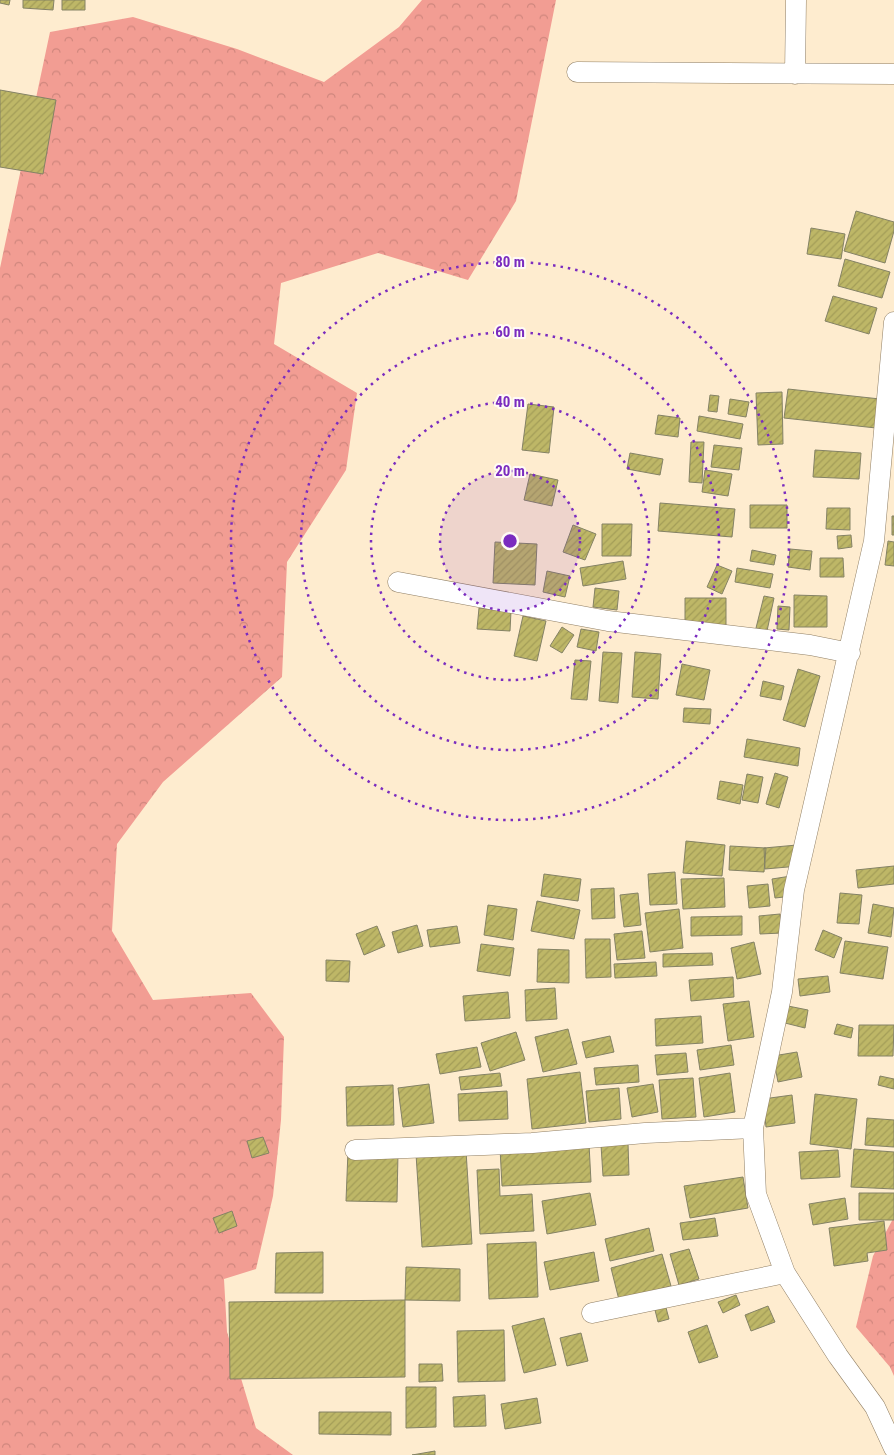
<svg xmlns="http://www.w3.org/2000/svg" width="894" height="1455" font-family="'Roboto Condensed',sans-serif">
<defs>
<pattern id="forest-crowns" width="20" height="18" patternUnits="userSpaceOnUse" patternTransform="scale(1.25)"><rect width="20" height="18" fill="#f29d93"/><path d="M2 6a3 3 0 1 1 6 0M12 15a3 3 0 1 1 6 0" fill="none" stroke="#cf867d"/></pattern>
<pattern id="building-hatch" width="6" height="6" patternUnits="userSpaceOnUse" patternTransform="scale(1.25)"><rect width="6" height="6" fill="#beb767"/><path d="M-1 1l2-2M0 6l6-6M5 7l2-2" fill="none" stroke="#a39d58"/></pattern>
</defs>
<rect width="100%" height="100%" fill="#feeccf"/>
<path fill="url(#forest-crowns)" d="M422 0H556L516 201 468 280 378 253 281 283 274 344 357 393 346 470 287 562 282 677 163 782 117 844 112 931 153 1000 251 993 284 1037 281 1120 273 1196 256 1269 224 1279 227 1332 256 1428 293 1455H0V268L50 32 133 17 237 49 324 82 399 27Z
M894 1217V1376L890 1367 856 1327 873 1256Z"/>
<path fill="url(#building-hatch)" stroke="#848265" d="M0 0H10L9 5 0 3Z
M23 0H54L53 10 23 8Z
M62 0H85V10H62Z
M0 90 56 100 43 174 0 167Z
M856 211 894 222V231L885 263 844 251Z
M811 228 845 234 841 259 807 254Z
M845 259 890 272 882 298 838 286Z
M833 296 877 308 869 334 825 321Z
M788 389 880 399 876 428 784 418Z
M782 392 783 444 758 445 756 393Z
M710 395 719 396 717 412 708 411Z
M730 399 749 402 746 417 728 414Z
M528 404 554 407 549 453 522 450Z
M658 415 680 418 678 437 655 434Z
M699 416 743 424 740 439 697 431Z
M691 442H704L702 483 689 482Z
M714 445 742 448 739 470 711 467Z
M815 450 861 453 859 479 813 477Z
M630 453 663 459 660 475 627 469Z
M705 470 732 474 728 496 702 492Z
M530 474 558 480 552 506 524 500Z
M660 503 735 509 732 537 658 531Z
M750 505H787V528H750Z
M827 508H850V530L826 529Z
M892 516H894V535H892Z
M602 524H632L631 556H602Z
M573 525 596 534 585 560 563 552Z
M851 535 852 547 838 549 837 536Z
M888 541 894 542V566L885 565Z
M495 542 537 544 535 585 493 583Z
M790 549 812 551 810 570 788 567Z
M752 550 776 555 774 565 750 561Z
M820 558H843L844 577H820Z
M623 561 626 579 583 586 580 568Z
M717 565 732 571 722 594 707 587Z
M737 568 773 574 770 588 735 582Z
M547 571 570 576 565 597 543 592Z
M595 588 619 591 617 610 593 607Z
M794 595 827 596V627H794Z
M764 596 774 598 767 631 756 628Z
M685 598H726V625H685Z
M778 606 790 607 789 630 777 629Z
M479 608 511 611 510 631 477 629Z
M523 616 546 621 537 661 514 656Z
M562 627 574 635 562 653 550 646Z
M581 629 599 632 596 651 577 647Z
M603 652 622 653 618 703 599 701Z
M635 652 661 654 658 699 632 697Z
M575 660 591 661 587 700 571 699Z
M682 664 710 670 704 700 676 695Z
M798 669 820 676 805 727 783 720Z
M763 681 784 686 781 700 760 696Z
M684 708 711 709 710 724 683 722Z
M747 739 800 748 798 766 744 757Z
M775 773 788 777 779 808 766 804Z
M747 774 763 777 758 803 742 800Z
M720 781 743 785 740 804 717 799Z
M686 841 725 845 722 876 683 873Z
M797 845 799 866 765 869 764 848Z
M730 846 766 848 764 872 729 870Z
M894 866V884L858 888 856 870Z
M675 872 677 904 650 905 648 874Z
M544 874 581 879 578 901 541 896Z
M791 876 793 896 775 898 772 879Z
M724 878 725 907 683 909 681 879Z
M768 884 770 906 749 908 747 886Z
M614 888 615 918 592 919 591 889Z
M638 893 641 925 624 927 620 895Z
M840 893 862 895 859 924 837 923Z
M537 901 580 910 574 939 531 931Z
M873 904 894 908 891 937 868 933Z
M488 905 517 909 513 940 484 935Z
M679 909 683 948 650 952 645 913Z
M780 914 782 933 760 934 759 916Z
M742 916V935L691 936V917Z
M417 925 423 946 398 953 392 932Z
M377 926 385 946 364 955 356 934Z
M457 926 460 943 430 947 427 930Z
M823 930 842 938 834 958 815 950Z
M642 931 645 958 617 960 614 934Z
M585 939H610L611 977 586 978Z
M845 941 888 947 883 979 840 973Z
M754 942 761 974 737 979 731 948Z
M481 944 514 948 510 976 477 971Z
M538 949 569 950V983L537 982Z
M712 953 713 965 663 967V954Z
M326 960 350 961 349 982 326 981Z
M656 962 657 976 615 978 614 964Z
M828 976 830 992 800 996 798 979Z
M733 977 734 997 691 1001 689 980Z
M555 988 557 1019 526 1021 525 990Z
M508 992 510 1018 465 1021 463 996Z
M749 1001 754 1037 728 1041 723 1004Z
M788 1006 808 1010 805 1028 785 1023Z
M701 1016 703 1043 656 1046 655 1019Z
M837 1024 853 1028 851 1038 834 1034Z
M859 1025H894L893 1056H858Z
M568 1029 577 1064 543 1072 535 1037Z
M516 1032 525 1060 490 1071 481 1043Z
M610 1036 614 1052 586 1058 582 1042Z
M731 1045 734 1065 700 1070 697 1050Z
M477 1047 481 1067 440 1074 436 1054Z
M797 1052 802 1077 778 1082 773 1056Z
M686 1053 688 1072 657 1075 655 1055Z
M638 1065 639 1082 596 1085 594 1068Z
M580 1072 586 1123 532 1129 527 1079Z
M500 1073 502 1086 461 1090 459 1077Z
M730 1073 735 1112 704 1117 699 1078Z
M880 1076 894 1079V1089L878 1085Z
M693 1078 696 1117 662 1119 659 1080Z
M429 1084 434 1123 403 1127 398 1088Z
M653 1084 658 1112 632 1117 627 1088Z
M393 1085 394 1125 347 1126 346 1087Z
M619 1088 621 1119 589 1122 586 1091Z
M507 1091 508 1119 459 1121 458 1094Z
M815 1094 857 1099 851 1149 810 1144Z
M792 1095 795 1123 766 1127 763 1099Z
M867 1118 894 1120V1147L865 1145Z
M263 1137 269 1153 252 1158 247 1141Z
M628 1143 629 1175 603 1176 601 1145Z
M589 1144 591 1182 502 1186 500 1148Z
M854 1149 894 1152V1189L851 1187Z
M838 1150 840 1177 801 1179 799 1152Z
M348 1151 398 1153 397 1202 346 1201Z
M466 1151 472 1244 422 1247 416 1154Z
M499 1169 500 1196 532 1194 534 1231 480 1234 477 1170Z
M743 1177 748 1208 690 1218 684 1186Z
M590 1193 596 1225 547 1234 542 1201Z
M859 1193H894V1220H859Z
M845 1198 848 1219 813 1225 809 1204Z
M232 1211 237 1226 219 1233 213 1218Z
M715 1218 718 1236 683 1240 680 1223Z
M884 1221 887 1250 867 1253 868 1261 834 1266 829 1228Z
M649 1228 654 1251 610 1261 605 1239Z
M536 1242 538 1297 489 1299 487 1244Z
M689 1249 699 1279 679 1285 670 1254Z
M323 1252V1293H275L276 1253Z
M594 1252 599 1281 550 1290 544 1262Z
M662 1254 671 1286 619 1300 611 1268Z
M406 1267 460 1269V1301L405 1300Z
M736 1295 740 1305 723 1313 718 1302Z
M405 1300V1377L230 1379 229 1302Z
M665 1304 669 1319 658 1322 654 1306Z
M768 1306 775 1322 751 1331 745 1315Z
M544 1318 556 1365 524 1373 512 1326Z
M707 1325 718 1357 699 1363 688 1332Z
M504 1330 505 1381 458 1382 457 1331Z
M581 1333 588 1361 567 1366 560 1338Z
M419 1364H442L443 1381 419 1382Z
M406 1387H436V1427L406 1428Z
M485 1395 486 1426 454 1427 453 1397Z
M537 1398 541 1423 505 1429 501 1404Z
M319 1412H391V1435L319 1434Z
M435 1451V1455H412Z"/>
<g fill="none" stroke-linecap="round" stroke-linejoin="round">
<defs>
<path id="minor" d="M577 72 894 74
M795 74 796 0
M894 322 874 541 794 890 782 992 753 1128 756 1194 785 1273 838 1356 875 1407 894 1448
M398 582 608 621 810 645 850 653
M355 1150 532 1143 645 1133 753 1128
M592 1313 785 1273"/>
</defs>
<use href="#minor" stroke="#907f65" stroke-width="21"/>
<use href="#minor" stroke="#fff" stroke-width="20"/>
</g>
<circle cx="510" cy="541" r="70" fill="#7b2cbf" fill-opacity=".12"/>
<g fill="none" stroke="#7b2cbf" stroke-width="2.5" stroke-dasharray="2.5 5">
<circle cx="510" cy="541" r="70"/>
<circle cx="510" cy="541" r="139"/>
<circle cx="510" cy="541" r="209"/>
<circle cx="510" cy="541" r="279"/>
</g>
<circle cx="510" cy="541" r="8" fill="#7b2cbf" stroke="#fffbf5" stroke-width="2.5"/>
<g font-size="15" text-anchor="middle" font-weight="bold" fill="#7b2cbf" stroke="#fffbf5" stroke-width="4" stroke-linejoin="round" paint-order="stroke">
<text x="510" y="267">80 m</text>
<text x="510" y="337">60 m</text>
<text x="510" y="407">40 m</text>
<text x="510" y="476">20 m</text>
</g>
</svg>
